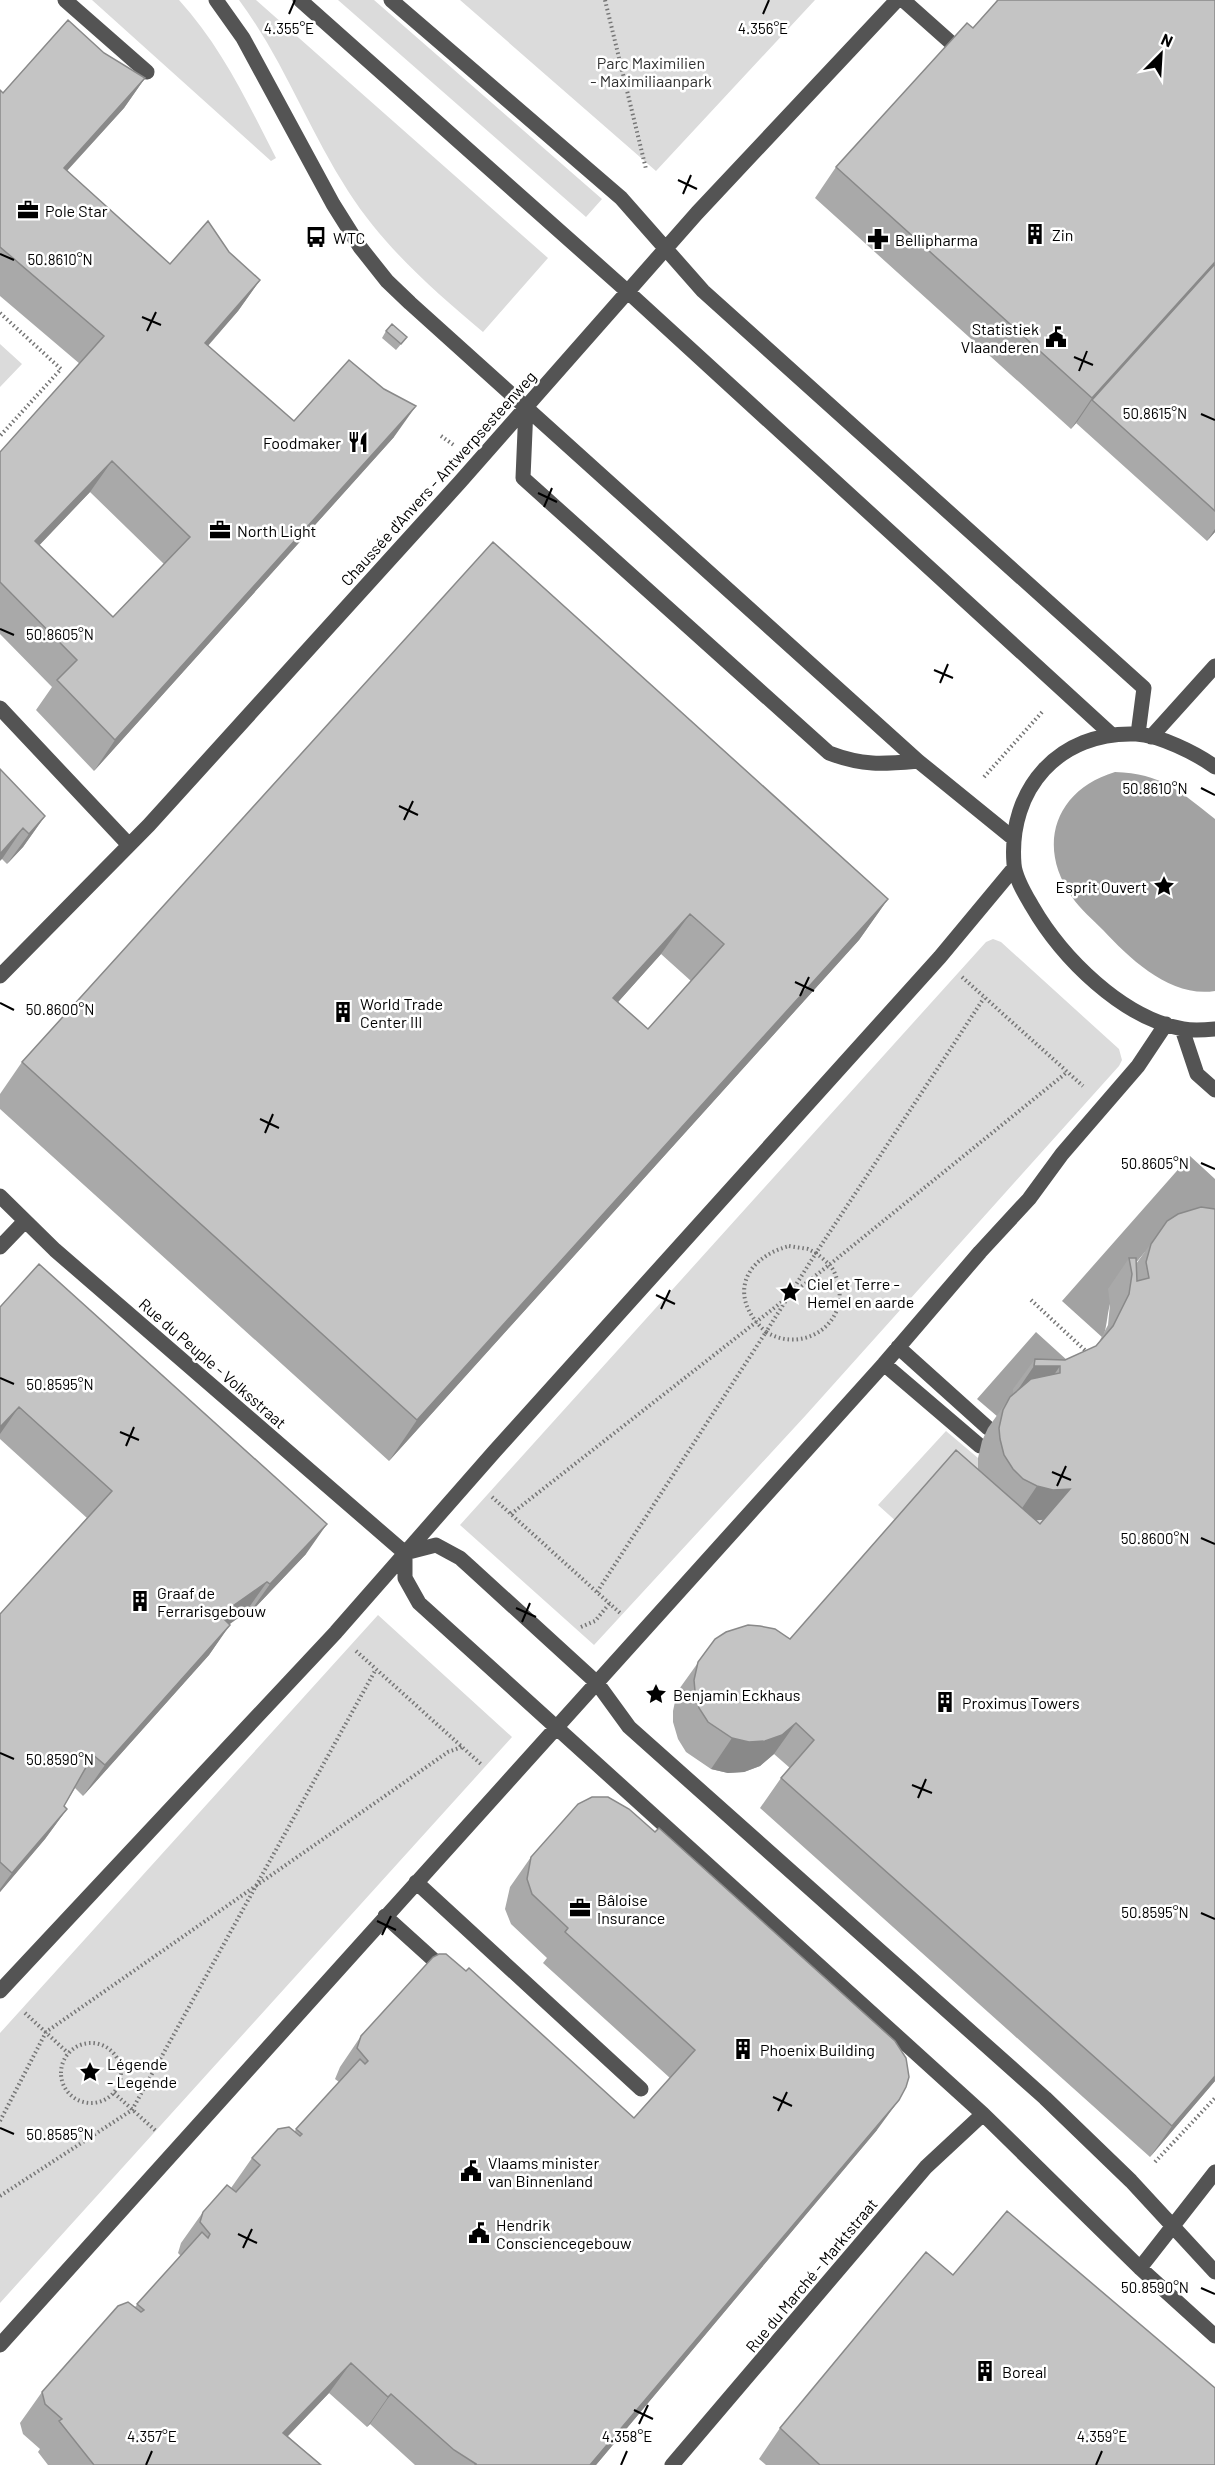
<svg xmlns="http://www.w3.org/2000/svg" width="1215" height="2465" font-family="Barlow,sans-serif">
<rect width="100%" height="100%" fill="#fff"/>
<path fill="#dbdbdb" d="M92 0H179C221 46 248 103 276 158L271 161Z
M239 0H256L548 258 483 332C432 289 384 247 348 191 308 129 283 59 239 0Z
M338 0H374L602 199 586 217Z
M460 0H815L656 171Z
M0 344 22 364 0 387Z
M993 939 1001 942 1119 1049 1122 1060 1119 1066 806 1415 594 1645 460 1525 986 942Z
M946 1431 978 1458 983 1486 1032 1521 1049 1519 1018 1554 898 1523 878 1505Z
M378 1615 512 1737 0 2303V2033Z"/>
<path fill="#a2a2a2" d="M1115 772C1161 773 1181 792 1215 819V991C1171 998 1131 960 1103 930 1093 920 1080 909 1072 897 1036 846 1055 790 1115 772Z
M1190 1156 1215 1179V1247L1145 1252C1134 1264 1116 1289 1110 1304 1107 1315 1107 1327 1103 1338L1062 1301Z
M1036 1332 1079 1371 1013 1397 1010 1410 998 1417 977 1399Z"/>
<g fill="none" stroke-linecap="round" stroke-linejoin="round">
<path stroke="#767676" stroke-width="4" stroke-dasharray="1.5 3" stroke-linecap="butt" d="M605 0 646 169
M0 313 61 369 0 436
M441 436 455 446
M984 777 1043 711
M962 977 1083 1086
M789 1246 808 1249 816 1253 766 1332C728 1298 742 1259 789 1246Z
M1031 1300 1089 1354
M492 1497 620 1613
M511 1514 829 1265 1066 1073
M597 1592 766 1332C806 1356 855 1319 835 1274 832 1265 823 1259 816 1253L984 998
M581 1627 595 1621 610 1603
M356 1651 482 1765
M25 2013 68 2053
M61 2073a30 30 0 1 1 60 0a30 30 0 1 1-60 0Z
M114 2093 156 2131
M0 2121 46 2032 448 1752 462 1747
M1155 2162 1215 2098
M0 2196 132 2110 376 1669"/>
<path stroke="#545454" stroke-width="15" d="M65 0 147 72
M216 0 243 38 333 204 360 247 387 281 410 303 918 761 1014 839
M300 0 628 292 1112 735
M391 0 621 198 703 291 1144 688 1138 734
M903 0 957 48
M526 407 523 478 829 753C863 766 883 764 918 761
M0 708 129 845
M1151 737 1215 666
M1215 767C1196 753 1159 735 1136 734 1059 731 1008 789 1014 864 1015 878 1025 894 1032 906 1062 958 1122 1018 1183 1029 1194 1031 1205 1030 1215 1029
M0 976 149 825 460 482 697 213 897 0
M1182 1029 1197 1074 1215 1090
M0 1196 55 1250 405 1553
M0 1247 25 1221
M898 1347 988 1428
M884 1364 980 1446
M405 1553V1578L419 1603 983 2114 1140 2268 1215 2336
M405 1553 436 1545 460 1558 470 1567 597 1683 629 1727 1045 2098 1131 2181 1215 2272
M416 1882 641 2089
M385 1916 447 1972
M0 1991 336 1632 494 1452 940 957 1014 868
M1140 2268 1215 2172
M0 2345 884 1364 980 1252 1029 1199 1062 1154 1138 1066 1166 1024
M672 2465 926 2167 983 2114"/>
</g>
<path fill="#a9a9a9" fill-rule="evenodd" d="M997 0H1215V532L1207 541 1076 423 1077 422 1071 429 815 198 836 167 973 28 992 7Z
M104 53 145 78 124 108 67 171 170 264 229 252 260 280 238 311 208 346 294 421 394 437 94 771 36 710 52 687 0 634V452L80 364 0 296V90L3 93ZM90 492 164 564 113 617 39 545Z
M386 331 402 343 396 350 382 338Z
M493 542 888 899 859 940 389 1461 0 1109V1094L22 1062ZM661 954 691 981 648 1029 618 1002Z
M0 769 45 816 23 847 7 864 2 859Z
M1215 1209V2081L1150 2157 760 1808 781 1778 790 1768 774 1754 760 1766 744 1772 728 1773 711 1769 686 1752 678 1739 673 1722V1711L677 1692 715 1639H790L978 1470V1458L982 1441 988 1428 1010 1397 1013 1394V1389L1035 1359 1065 1360 1096 1346 1099 1342 1108 1325 1110 1304 1108 1289 1129 1258 1136 1264 1167 1221ZM1036 1520H1043L1040 1524Z
M0 1307 306 1554 248 1615 245 1613 230 1624 209 1655 83 1796 75 1788 64 1806 67 1809 45 1839 0 1892V1614L87 1518 0 1439Z
M531 1857 877 2130 596 2465H415L370 2424 367 2427 329 2393 288 2436 321 2465H48L38 2452 40 2449 23 2434 20 2423 42 2392 135 2307 181 2256 178 2253 181 2243 203 2212 231 2188 252 2158 294 2132 339 2082 335 2079 340 2067 361 2036 634 2118 670 2078 543 1963 547 1958 511 1924 505 1909 510 1887Z
M953 2275 1215 2465H766L759 2459 780 2428Z"/>
<path fill="#898989" d="M145 78 124 108 42 198 64 168Z
M1215 262V269L1092 400 1077 422 1071 429 1092 398Z
M260 280 238 311 183 374 205 343Z
M416 406 394 437 94 771 115 740Z
M112 461 90 492 14 572 35 541Z
M1215 529V532L1207 541Z
M45 816 23 847 7 864 29 834Z
M23 828 2 859 0 861V854Z
M888 899 859 940 389 1461 417 1420Z
M690 914 661 954 585 1039 613 998Z
M1034 1366H1060L1039 1397H1013Z
M19 1407 0 1434V1427Z
M1037 1486 1070 1489 1049 1519 1032 1521 1016 1517Z
M327 1524 306 1554 248 1615 270 1584Z
M267 1582 245 1613 198 1646 220 1615Z
M230 1625 209 1655 83 1796 105 1765Z
M796 1723 774 1754 760 1766 744 1772 728 1773 711 1769 732 1738Z
M67 1809 45 1839 0 1892V1889L12 1873Z
M1215 2076V2081L1150 2157 1172 2126Z
M899 2100 877 2130 596 2465H590Z
M351 2363 329 2393 262 2463 283 2433Z
M391 2394 370 2424 367 2427 388 2397Z"/>
<path fill="#c4c4c4" stroke="#898989" stroke-width="1.5" fill-rule="evenodd" d="M998 0H1215V262L1092 398 836 167 967 23 973 28Z
M68 20 104 53 145 78 64 168 170 264 208 221 229 252 260 280 205 343 294 421 349 360 384 389 416 406 115 740 57 680 77 660 0 582V452L104 336 0 247V90L3 93ZM112 461 190 537 113 617 35 541Z
M1215 264V511L1092 400Z
M392 324 407 337 401 344 386 331Z
M493 542 888 899 417 1420 22 1062ZM690 914 724 944 648 1029 613 998Z
M0 769 45 816 29 834 23 828 0 854Z
M1201 1207 1215 1209V2076L1172 2126 781 1778 814 1740 796 1723 782 1735 765 1741 749 1742 732 1738 708 1722 699 1708 695 1691 694 1680 698 1662 715 1639 726 1632 748 1625 760 1626 775 1629 790 1639 956 1450 1040 1524 1070 1489 1053 1490 1037 1486 1023 1479 1013 1469 1004 1455 1000 1439 999 1428 1003 1410 1010 1397 1031 1379 1060 1373V1366H1034L1035 1359 1065 1360 1096 1346 1113 1326 1129 1294 1132 1274 1129 1258H1136L1137 1281 1149 1278 1146 1262 1151 1244 1167 1221 1178 1214Z
M39 1264 327 1524 270 1584 267 1582 220 1615 230 1625 105 1765 93 1755 64 1806 67 1809 12 1873 0 1862V1614L112 1491 19 1407 0 1427V1307Z
M592 1797H608L629 1809 655 1832 659 1828 895 2041 906 2058 909 2077 906 2087 899 2100 590 2465H475L476 2464 454 2450 391 2394 388 2397 351 2363 283 2433 321 2465H94L59 2421 62 2419 45 2404 42 2392 118 2306 128 2302 141 2312 144 2310 137 2304 202 2232 208 2238 210 2234 200 2222 203 2212 227 2185 236 2192 260 2165 252 2158 278 2129 289 2127 300 2136 302 2134 296 2129 360 2059 365 2064 368 2061 357 2048 361 2036 433 1957 439 1954H446L466 1971 469 1968 634 2118 695 2050 565 1932 568 1928 532 1894 527 1879 531 1857 578 1804Z
M1007 2211 1215 2388V2465H820L780 2428 926 2252 953 2275Z"/>
<path fill="none" stroke="#000" stroke-width="2" d="M289 14 295 0M763 14 769 0M678 180 697 189M683 194 691 175M0 254 14 260M142 317 161 325M147 331 156 312M1074 357 1093 365M1079 371 1087 351M1201 414 1215 420M538 493 557 502M544 507 552 488M0 629 14 635M934 670 953 678M940 683 948 664M1201 788 1215 795M399 806 418 815M404 820 413 801M795 982 814 991M800 996 809 977M0 1003 14 1010M260 1119 279 1128M265 1133 273 1114M1201 1163 1215 1169M656 1295 675 1304M661 1309 670 1290M0 1378 14 1384M120 1432 139 1440M126 1446 134 1427M1052 1472 1071 1480M1057 1486 1066 1466M1201 1538 1215 1544M516 1608 536 1617M522 1622 530 1603M0 1753 14 1759M912 1785 932 1793M918 1798 926 1779M1201 1913 1215 1919M377 1921 396 1930M382 1935 391 1916M773 2097 792 2106M778 2111 787 2092M0 2128 14 2134M238 2234 257 2243M243 2248 252 2229M1201 2288 1215 2294M634 2410 653 2419M639 2424 648 2405M146 2465 152 2451M621 2465 627 2451M1096 2465 1102 2451"/>
<defs>
<symbol id="office-bare" viewBox="-9 -9 18 18"><path d="M-6-3h4V-5.5h4V-3h4V5H-6ZM-1-4.5V-3h2v-1.5ZM-6 0V1H6V0Z" fill="#000" stroke="#fff" stroke-width="2.5" paint-order="stroke"/></symbol>
<symbol id="building-bare" viewBox="-9 -9 18 18"><path d="M-4-6H4V6H1V3H-1V6H-4ZM-2.5-4.3h1.7v1.8h-1.7ZM.8-4.3h1.7v1.8H.8ZM-2.5-1h1.7V.8h-1.7ZM.8-1h1.7V.8H.8Z" fill="#000" stroke="#fff" stroke-width="2.5" paint-order="stroke"/></symbol>
<symbol id="bus-bare" viewBox="-9 -9 18 18"><path d="M-5-6H5V4H4V6H2V4H-2V6H-4V4H-5ZM-3.5-4V0h7V-4ZM-3.5 1.2v1.5H-2V1.2ZM2 1.2v1.5H3.5V1.2Z" fill="#000" stroke="#fff" stroke-width="2.5" paint-order="stroke"/></symbol>
<symbol id="pharmacy-bare" viewBox="-9 -9 18 18"><path d="M-2-6h4v4h4v4h-4v4h-4v-4h-4v-4h4Z" fill="#000" stroke="#fff" stroke-width="2.5" paint-order="stroke"/></symbol>
<symbol id="civic-bare" viewBox="-9 -9 18 18"><path d="M-.6-6.5H3V-4.5H.6V-3L4-1V1h2V6H-6V1h2V-1L-.6-3ZM-1.2 2.5V6h2.4V2.5Z" fill="#000" stroke="#fff" stroke-width="2.5" paint-order="stroke"/></symbol>
<symbol id="restaurant-bare" viewBox="-9 -9 18 18"><path d="M-5-6h1v4h1v-4h1v4h1v-4h1v5L-1.5 .5V6h-2V.5L-5-1ZM5-6V6H3V1.5H1.5Q1.5-4 5-6Z" fill="#000" stroke="#fff" stroke-width="2.5" paint-order="stroke"/></symbol>
<symbol id="sight-bare" viewBox="-9 -9 18 18"><path d="M0-6L1.8-2.2L6-1.7L2.9 1.2L3.7 5.4L0 3.3L-3.7 5.4L-2.9 1.2L-6-1.7L-1.8-2.2Z" fill="#000" stroke="#fff" stroke-width="2.5" paint-order="stroke"/></symbol>
</defs>
<g fill-rule="evenodd">
<use href="#office-bare" x="13" y="195" width="30" height="30"/>
<use href="#building-bare" x="1020" y="219" width="30" height="30"/>
<use href="#bus-bare" x="301" y="222" width="30" height="30"/>
<use href="#pharmacy-bare" x="863" y="224" width="30" height="30"/>
<use href="#civic-bare" x="1041" y="322" width="30" height="30"/>
<use href="#restaurant-bare" x="343" y="427" width="30" height="30"/>
<use href="#office-bare" x="205" y="515" width="30" height="30"/>
<use href="#sight-bare" x="1149" y="871" width="30" height="30"/>
<use href="#building-bare" x="328" y="997" width="30" height="30"/>
<use href="#sight-bare" x="775" y="1277" width="30" height="30"/>
<use href="#building-bare" x="125" y="1586" width="30" height="30"/>
<use href="#sight-bare" x="641" y="1679" width="30" height="30"/>
<use href="#building-bare" x="930" y="1687" width="30" height="30"/>
<use href="#office-bare" x="565" y="1893" width="30" height="30"/>
<use href="#building-bare" x="728" y="2034" width="30" height="30"/>
<use href="#sight-bare" x="75" y="2057" width="30" height="30"/>
<use href="#civic-bare" x="456" y="2156" width="30" height="30"/>
<use href="#civic-bare" x="464" y="2218" width="30" height="30"/>
<use href="#building-bare" x="970" y="2356" width="30" height="30"/>
</g>
<g text-anchor="middle" dominant-baseline="central" stroke-width="5" stroke-linejoin="round" paint-order="stroke">
<g font-size="16" fill="#323232" stroke="#fff">
<text x="651" y="62">Parc Maximilien<tspan x="651" dy="18">- Maximiliaanpark</tspan></text>
</g>
<g font-size="16" fill="#000" stroke="#fff" text-anchor="start">
<text x="45" y="210">Pole Star</text>
<text x="1052" y="234">Zin</text>
<text x="333" y="237">WTC</text>
<text x="895" y="239">Bellipharma</text>
<text x="1039" y="328" text-anchor="end">Statistiek<tspan x="1039" dy="18">Vlaanderen</tspan></text>
<text x="341" y="442" text-anchor="end">Foodmaker</text>
<text x="237" y="530">North Light</text>
<text x="1147" y="886" text-anchor="end">Esprit Ouvert</text>
<text x="360" y="1003">World Trade<tspan x="360" dy="18">Center III</tspan></text>
<text x="807" y="1283">Ciel et Terre -<tspan x="807" dy="18">Hemel en aarde</tspan></text>
<text x="157" y="1592">Graaf de<tspan x="157" dy="18">Ferrarisgebouw</tspan></text>
<text x="673" y="1694">Benjamin Eckhaus</text>
<text x="962" y="1702">Proximus Towers</text>
<text x="597" y="1899">Bâloise<tspan x="597" dy="18">Insurance</tspan></text>
<text x="760" y="2049">Phoenix Building</text>
<text x="107" y="2063">Légende<tspan x="107" dy="18">- Legende</tspan></text>
<text x="488" y="2162">Vlaams minister<tspan x="488" dy="18">van Binnenland</tspan></text>
<text x="496" y="2224">Hendrik<tspan x="496" dy="18">Consciencegebouw</tspan></text>
<text x="1002" y="2371">Boreal</text>
</g>
<g font-size="16" fill="#000" stroke="#fff">
<text transform="translate(438 478) rotate(-48)">Chaussée d'Anvers - Antwerpsesteenweg</text>
<text transform="translate(213 1363) rotate(41)">Rue du Peuple - Volksstraat</text>
<text transform="translate(811 2275) rotate(-50)">Rue du Marché - Marktstraat</text>
</g>
</g>
<g font-size="15" text-anchor="middle" fill="#000" stroke="#fff" stroke-width="5" stroke-linejoin="round" paint-order="stroke">
<text x="289" y="34">4.355°E</text>
<text x="763" y="34">4.356°E</text>
<text x="60" y="265">50.8610°N</text>
<text x="1155" y="419">50.8615°N</text>
<text x="60" y="640">50.8605°N</text>
<text x="1155" y="794">50.8610°N</text>
<text x="60" y="1015">50.8600°N</text>
<text x="1155" y="1169">50.8605°N</text>
<text x="60" y="1390">50.8595°N</text>
<text x="1155" y="1544">50.8600°N</text>
<text x="60" y="1765">50.8590°N</text>
<text x="1155" y="1918">50.8595°N</text>
<text x="60" y="2140">50.8585°N</text>
<text x="1155" y="2293">50.8590°N</text>
<text x="152" y="2442">4.357°E</text>
<text x="627" y="2442">4.358°E</text>
<text x="1102" y="2442">4.359°E</text>
</g>
<g transform="translate(1161 54) rotate(24)" stroke="#ffffff" stroke-width="4.5" paint-order="stroke">
<path d="M0-4.5L10 22L0 15L-10 22Z" fill="#000000"/>
<text y="-9" font-size="16" font-weight="bold" text-anchor="middle" fill="#000000">N</text>
</g>
</svg>
